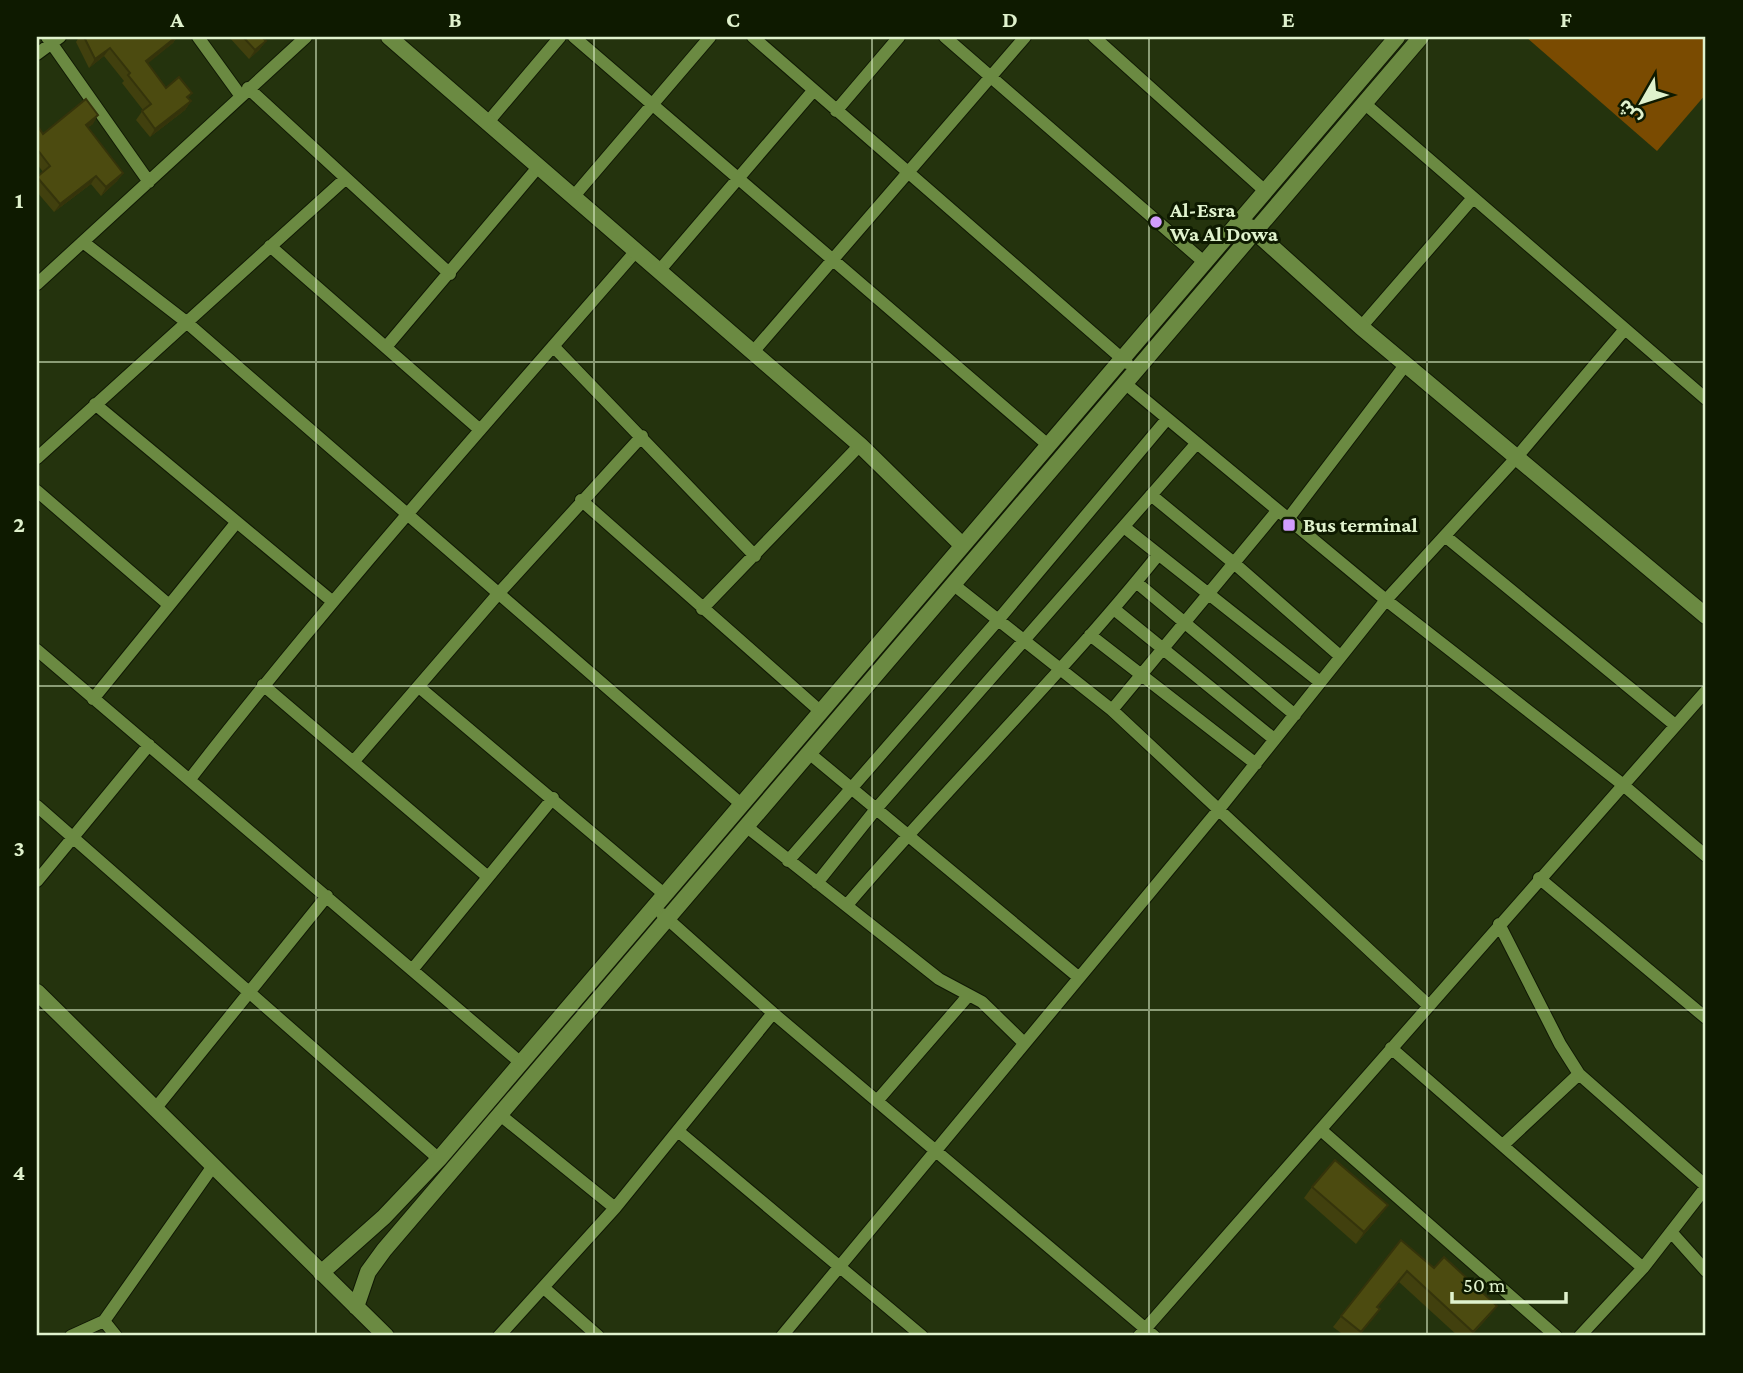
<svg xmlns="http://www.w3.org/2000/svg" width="1743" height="1373" viewBox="0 0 1743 1373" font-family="'Crimson Pro','Noto Sans Arabic',serif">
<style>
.garden{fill:#7a4b01}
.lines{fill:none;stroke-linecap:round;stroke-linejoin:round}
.minor-casing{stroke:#101904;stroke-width:14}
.tertiary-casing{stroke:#101904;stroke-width:18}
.minor{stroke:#6b8a42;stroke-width:12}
.tertiary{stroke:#6b8a42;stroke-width:16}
.wall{fill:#41400e}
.shaded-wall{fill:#35340b}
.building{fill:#4c4b10;stroke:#35340b;stroke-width:2}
.grid{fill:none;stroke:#e0f2cd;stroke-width:2;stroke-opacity:0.55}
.poi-dot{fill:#d29dfd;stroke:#0e1a00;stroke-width:2.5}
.labels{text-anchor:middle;stroke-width:6;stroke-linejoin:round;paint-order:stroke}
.poi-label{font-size:21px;font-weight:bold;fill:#e0f2cd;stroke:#0e1a00;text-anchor:start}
.neatline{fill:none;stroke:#e0f2cd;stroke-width:2.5}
.grid-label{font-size:23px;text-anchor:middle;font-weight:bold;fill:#e0f2cd}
</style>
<rect width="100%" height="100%" fill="#24330d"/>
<path class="garden" d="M1526 37H1706V94L1657 151Z"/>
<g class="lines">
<g class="minor-casing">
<path id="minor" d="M47 37 149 182
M198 37 240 95
M574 37 1048 445
M753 37 1127 363
M945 37 1205 263
M1094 37 1264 190
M37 54 60 37
M248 88 450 274
M1364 103 1706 399
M836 111 899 37
M488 122 560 37
M574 196 710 37
M83 242 185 321 741 804
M270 246 479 429
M659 271 813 91
M37 284 306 37
M1361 327 1472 199
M553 346 755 556
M386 347 539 166
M753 352 1025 37
M1127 385 1386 600 1622 784 1706 856
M95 404 333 602
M37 458 345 179
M37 491 169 605
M1151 495 1235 564 1340 656
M581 500 820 711
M1288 519 1406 364
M1124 527 1320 682
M1445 536 1675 725
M1136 582 1295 715
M954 585 1112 710 1428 1005
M702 609 860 445
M1114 609 1274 739
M1090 635 1256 764
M37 650 521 1063
M263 685 488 877
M419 687 664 894
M93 699 236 523
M1112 710 1277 511
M809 753 1077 976
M354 761 498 594 642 436
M190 779C331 597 485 425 636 251
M37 806 439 1159
M747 827 939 979 982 1002 1023 1042
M788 861 999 619 1167 419
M1539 878 1706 1018
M37 881 149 745
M817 883 876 809 1196 444
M847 905C948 786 1060 677 1158 555
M662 914 773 1013 1154 1336
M1499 924 1560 1044 1579 1074 1706 1186
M412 970 553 798
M1391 1048 1643 1268
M877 1101 968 996
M155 1109 327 896
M499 1114 615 1208
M1321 1130 1556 1336
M678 1131 922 1336
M1503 1145 1579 1074
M1672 1233 1706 1271
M544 1288 598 1336
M104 1321 116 1336
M71 1336 104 1321 213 1166
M499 1336 615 1208 773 1013
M782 1336 1220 808 1386 600 1516 458 1625 329
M1139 1336 1706 691
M1580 1336 1643 1268 1706 1187"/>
</g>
<g class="tertiary-casing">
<path id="tertiary" d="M389 37 860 445 961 544
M1250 227 1361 327 1706 616
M37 992 386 1336
M321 1273 384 1217 439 1159 1397 37
M356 1307 368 1272 384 1250 1421 37"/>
</g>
<use href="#minor" class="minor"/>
<use href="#tertiary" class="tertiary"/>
</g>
<path class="wall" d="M79 37H177L173 43 147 63 166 88 192 93 188 98 191 101 185 110 150 137 136 120 143 110 122 83 124 81 104 56 89 68 76 42Z
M229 37H266L264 39 266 41 259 50 249 59Z
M93 124 88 127 123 173 117 181 101 196 91 184 54 212 37 192V178L43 172 37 164V125L43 134Z
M1312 1187 1388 1205 1379 1217 1356 1244 1304 1198Z
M1401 1240 1434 1268 1497 1306 1489 1316 1471 1336H1458L1399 1282 1378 1307 1380 1309 1359 1336H1345L1333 1327Z"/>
<path class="shaded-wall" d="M176 37H177L173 43 140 70 146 61Z
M266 41 259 50 249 59 255 50Z
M110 48 104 56 89 68 95 59Z
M191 101 185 110 150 137 155 129Z
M98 115 93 124 80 133 86 125Z
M123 173 117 181 101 196 106 187Z
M96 176 91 184 54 212 60 204Z
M1388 1205 1379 1217 1356 1244 1364 1232Z
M1407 1271 1399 1282 1369 1317 1377 1307Z"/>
<path class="building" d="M84 37H176L146 61 166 88 179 77 192 93 187 97 191 101 155 129 142 111 151 104 128 75 130 73 110 48 95 59Z
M243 37H263H262L266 41 255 50Z
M86 99 98 115 86 125 123 173 106 187 96 176 60 204 37 177 50 166 37 149V125L43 134Z
M1335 1160 1388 1205 1364 1232 1312 1187Z
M1401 1240 1434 1268 1444 1257 1497 1306 1473 1332 1407 1271 1377 1307 1380 1309 1361 1332 1341 1316Z"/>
<path class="grid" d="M316 37V1336M594 37V1336M872 37V1336M1149 37V1336M1427 37V1336M37 362H1706M37 686H1706M37 1010H1706"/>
<g class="poi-dot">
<circle cx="1156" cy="222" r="7"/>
<rect x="1282" y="518" width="14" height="14" rx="3.5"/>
</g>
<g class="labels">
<g class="poi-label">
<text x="1170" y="217">Al-Esra<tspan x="1170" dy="24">Wa Al Dowa</tspan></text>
<text x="1303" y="532">Bus terminal</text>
</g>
</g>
<rect width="1743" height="1373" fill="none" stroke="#0e1a00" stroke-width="77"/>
<g transform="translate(1642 102) rotate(231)" stroke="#0e1a00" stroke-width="5" paint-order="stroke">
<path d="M0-5L12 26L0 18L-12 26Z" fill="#e0f2cd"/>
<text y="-10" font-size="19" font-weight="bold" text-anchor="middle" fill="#e0f2cd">ش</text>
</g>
<path d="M1452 1292v10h114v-10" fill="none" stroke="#e0f2cd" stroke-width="3.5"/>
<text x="1463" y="1292" font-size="21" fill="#e0f2cd" stroke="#0e1a00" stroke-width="5" paint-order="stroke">50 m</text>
<rect x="38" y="38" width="1666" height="1296" class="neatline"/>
<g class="grid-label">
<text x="177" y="27">A</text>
<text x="455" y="27">B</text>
<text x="733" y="27">C</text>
<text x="1010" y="27">D</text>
<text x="1288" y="27">E</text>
<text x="1566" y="27">F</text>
<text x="19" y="208">1</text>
<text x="19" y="532">2</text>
<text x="19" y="856">3</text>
<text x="19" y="1180">4</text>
</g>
</svg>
